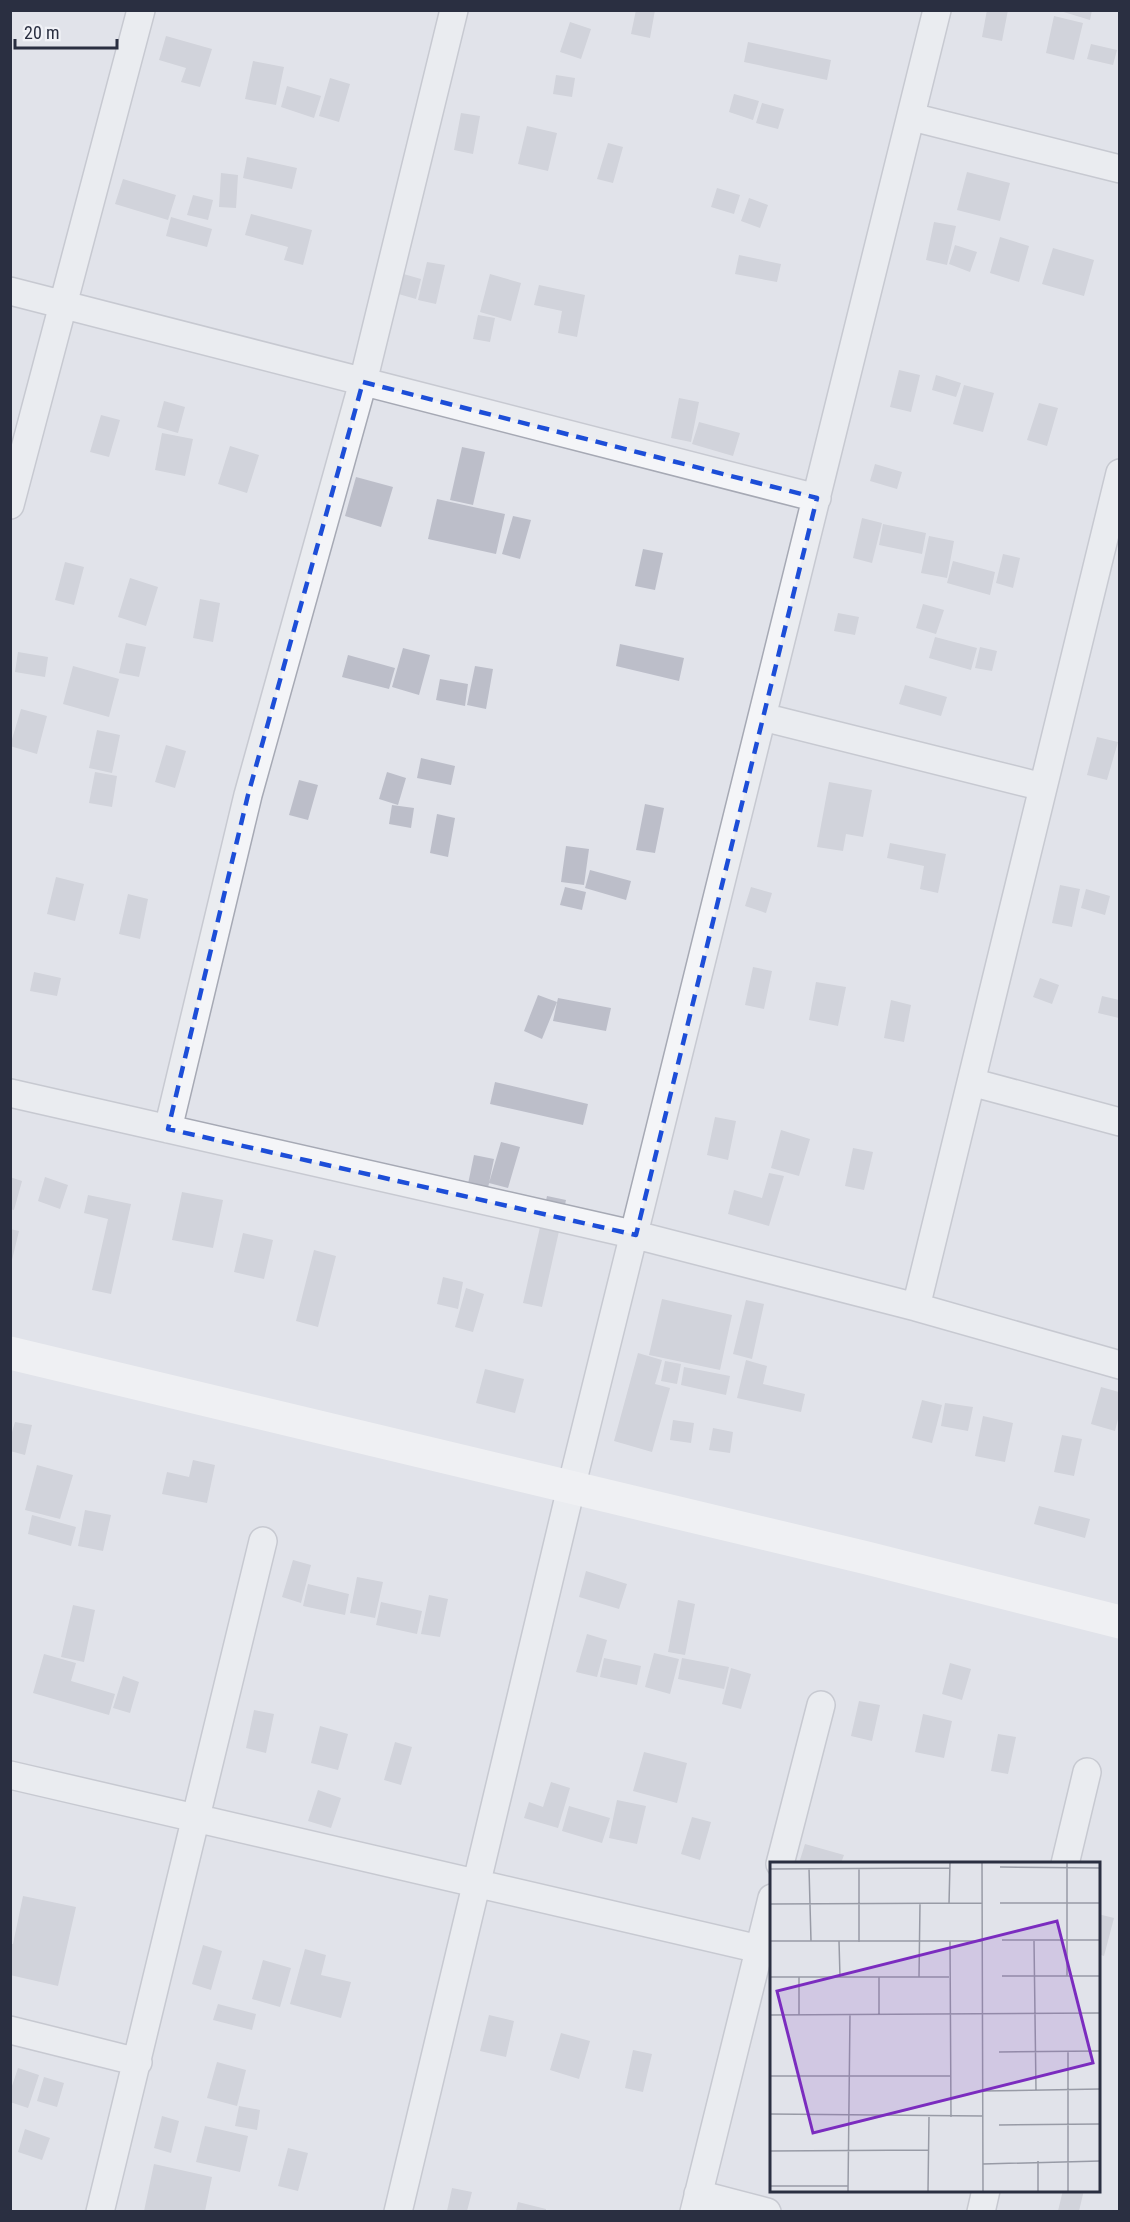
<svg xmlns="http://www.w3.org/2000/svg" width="1130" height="2222" viewBox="0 0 1130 2222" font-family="'Roboto Condensed',sans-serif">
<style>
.building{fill:#bcbec9}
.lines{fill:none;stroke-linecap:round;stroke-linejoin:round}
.street-casing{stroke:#a6a9b4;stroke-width:30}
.street{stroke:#f4f5f8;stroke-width:27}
.secondary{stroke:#fff;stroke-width:33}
.marked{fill:none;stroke:#1d4ed8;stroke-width:4.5;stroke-dasharray:12 8;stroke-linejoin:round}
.inset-road{fill:none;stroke:#989ba6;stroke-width:1.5}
.view{fill:#7b2cbf;fill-opacity:0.15;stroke:#7b2cbf;stroke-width:3}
.inset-edge{fill:none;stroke:#2a2f41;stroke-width:3}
</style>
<rect width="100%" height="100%" fill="#e1e3ea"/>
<path class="building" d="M636 10H655L650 38 631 34Z
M987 10H1008L1002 41 982 37Z
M1057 10H1092L1090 20Z
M1054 16 1083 23 1074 60 1046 53Z
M570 22 591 29 581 59 560 52Z
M166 36 212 49 200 87 181 82 186 68 159 60Z
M748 42 831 60 827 80 744 62Z
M1091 44 1117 50 1113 65 1087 59Z
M253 61 284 67 276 105 245 99Z
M556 75 575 78 572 97 553 94Z
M330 78 350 84 339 122 319 116Z
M287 86 321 96 314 118 281 107Z
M734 94 759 101 753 120 729 112Z
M762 103 784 109 778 129 756 123Z
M461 113 480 116 473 154 454 150Z
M527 126 557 133 548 171 518 164Z
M608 143 623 147 613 183 597 179Z
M247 157 297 168 292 189 243 178Z
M967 172 1010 183 1000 221 957 210Z
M221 173 238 175 236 208 219 207Z
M123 179 176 195 168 220 115 204Z
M717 188 740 195 734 214 711 207Z
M193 195 213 200 208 220 187 215Z
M749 198 768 205 760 228 741 221Z
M251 214 312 230 303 265 284 260 288 247 245 235Z
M171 217 212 229 207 247 166 236Z
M934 222 956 226 947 265 926 260Z
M1000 237 1029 246 1019 282 990 273Z
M955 245 977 252 970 272 949 264Z
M1053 248 1094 260 1084 296 1042 284Z
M739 255 781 264 777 282 735 274Z
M427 262 445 265 436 304 418 300Z
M400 273 421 279 416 299 395 293Z
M490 274 521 283 511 321 480 312Z
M539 285 585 295 577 337 558 333 562 311 534 305Z
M478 315 495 318 490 342 473 339Z
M899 370 920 375 911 412 890 407Z
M936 375 961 383 956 397 932 390Z
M964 385 994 393 983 432 953 424Z
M679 398 699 402 691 442 671 438Z
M164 401 185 407 178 433 157 427Z
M1039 403 1058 408 1047 446 1027 440Z
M101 415 120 420 109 457 90 452Z
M699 422 740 433 733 456 692 444Z
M162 433 193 439 185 476 155 470Z
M230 446 259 455 247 493 218 484Z
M462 447 485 452 473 505 450 500Z
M875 464 902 472 897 489 870 481Z
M356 477 393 487 381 527 345 516Z
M437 499 505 514 496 554 428 539Z
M513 516 531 520 520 559 502 554Z
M862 518 882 523 872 563 853 558Z
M883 524 926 533 922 554 879 545Z
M929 536 954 541 947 578 921 573Z
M643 549 663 553 655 590 635 586Z
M1003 554 1020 558 1013 588 996 583Z
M953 561 995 572 990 595 947 583Z
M65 562 84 567 74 605 55 600Z
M130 578 158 587 146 626 118 617Z
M200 599 220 603 213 642 193 638Z
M923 604 944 610 936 634 916 628Z
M838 613 859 617 855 635 834 631Z
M935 637 977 648 971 670 929 658Z
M126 643 146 647 139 677 119 673Z
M620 644 684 658 679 681 616 666Z
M980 647 997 651 992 671 975 668Z
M403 648 430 655 419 695 392 687Z
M18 652 48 657 45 677 15 672Z
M348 655 395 668 389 689 342 677Z
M73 666 119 679 109 717 63 704Z
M475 666 493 669 486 709 467 705Z
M440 679 468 684 465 706 436 700Z
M905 685 947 697 941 716 899 704Z
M21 709 47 716 37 754 10 746Z
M97 730 120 735 112 773 89 768Z
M1097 737 1118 742 1107 780 1087 775Z
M166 745 186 751 175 788 155 782Z
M421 758 455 766 451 785 417 778Z
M95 772 117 776 112 807 89 803Z
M387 772 406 778 398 805 379 799Z
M299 780 318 785 308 820 289 815Z
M829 782 872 790 863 837 846 834 843 851 817 847Z
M645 804 664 808 655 853 636 850Z
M392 805 414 808 411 828 389 824Z
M437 814 455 818 448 857 430 853Z
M890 843 946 854 938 893 920 889 924 866 887 858Z
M566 846 589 849 584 885 561 882Z
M590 870 631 881 626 900 585 888Z
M56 877 84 884 75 921 47 914Z
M1060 885 1080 889 1072 927 1052 923Z
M565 887 586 892 582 910 560 905Z
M751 887 772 893 766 913 745 906Z
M1086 889 1110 896 1105 915 1081 908Z
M128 894 148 899 140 939 119 934Z
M753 967 772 971 764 1009 745 1005Z
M34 972 61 978 57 996 30 991Z
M1040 978 1059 985 1052 1004 1033 997Z
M816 982 846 987 838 1026 809 1020Z
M538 995 557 1002 542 1039 524 1031Z
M1102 996 1119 1000V1018L1098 1013Z
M558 998 611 1008 606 1031 553 1021Z
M891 1000 911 1005 904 1042 884 1038Z
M495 1082 588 1104 583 1125 490 1104Z
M715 1117 736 1121 728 1160 707 1155Z
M781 1130 810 1139 799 1176 771 1168Z
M501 1142 520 1147 508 1188 489 1183Z
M853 1148 873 1152 864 1190 845 1186Z
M474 1155 494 1159 488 1188 468 1184Z
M769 1173 784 1176 769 1226 728 1214 734 1190 762 1198Z
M10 1177 22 1181 14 1210 10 1209Z
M45 1177 68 1185 60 1209 38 1201Z
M182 1192 223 1200 213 1248 172 1240Z
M88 1195 131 1204 111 1294 92 1290 108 1219 84 1213Z
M547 1196 566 1200 542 1307 523 1303Z
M10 1229 19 1231 11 1264H10Z
M243 1233 273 1240 264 1279 234 1272Z
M314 1250 336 1256 318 1327 296 1321Z
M443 1277 463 1282 458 1309 437 1304Z
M466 1288 484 1294 473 1332 455 1327Z
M662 1299 732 1315 720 1370 649 1355Z
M746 1300 764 1304 752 1359 733 1354Z
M638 1353 662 1360 655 1384 670 1388 652 1452 614 1441Z
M746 1360 767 1366 763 1384 805 1394 801 1412 737 1398Z
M665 1361 681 1364 677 1384 661 1381Z
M684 1367 730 1376 726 1395 681 1385Z
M485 1369 524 1379 515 1413 476 1403Z
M1101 1387 1119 1392V1415L1115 1431 1091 1424Z
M922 1400 942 1405 932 1443 912 1438Z
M945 1403 973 1407 968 1431 941 1426Z
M983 1416 1013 1423 1005 1462 975 1456Z
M673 1420 694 1423 691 1443 670 1440Z
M15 1422 32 1425 25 1455 10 1451V1439Z
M713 1428 733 1432 730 1453 709 1450Z
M1062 1435 1082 1439 1074 1476 1054 1472Z
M193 1460 215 1465 207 1503 162 1494 167 1472 189 1477Z
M37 1465 73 1475 60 1519 25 1510Z
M1039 1506 1090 1519 1085 1538 1034 1524Z
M85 1510 111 1515 103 1551 78 1546Z
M32 1515 76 1527 71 1546 28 1534Z
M293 1560 311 1565 301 1603 282 1597Z
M586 1571 627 1584 619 1609 579 1597Z
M357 1577 383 1582 375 1618 350 1613Z
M308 1584 349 1594 345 1615 303 1606Z
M429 1595 448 1599 440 1637 421 1634Z
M678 1600 695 1604 685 1655 668 1652Z
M381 1602 422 1611 417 1634 376 1625Z
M73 1605 95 1610 84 1662 61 1657Z
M587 1634 607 1640 597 1677 576 1672Z
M654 1653 679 1659 670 1694 645 1687Z
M44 1654 76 1663 71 1681 115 1694 109 1715 33 1693Z
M604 1658 641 1666 637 1685 600 1677Z
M682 1658 729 1667 724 1689 678 1679Z
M950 1663 971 1669 962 1700 942 1694Z
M731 1668 751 1674 741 1709 722 1704Z
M123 1676 139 1682 130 1713 113 1708Z
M859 1701 880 1705 872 1741 851 1736Z
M254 1710 274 1714 266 1753 246 1748Z
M923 1714 952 1721 944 1758 915 1752Z
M320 1726 348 1734 338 1770 311 1763Z
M998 1734 1016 1737 1008 1774 991 1771Z
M395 1742 412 1747 401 1785 384 1780Z
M644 1752 687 1763 677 1803 633 1791Z
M551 1782 570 1788 558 1828 524 1818 529 1802 543 1807Z
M318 1790 341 1798 331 1828 308 1821Z
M617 1800 646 1806 637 1844 609 1838Z
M569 1806 610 1818 602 1843 562 1831Z
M692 1817 711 1822 700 1860 681 1854Z
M805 1844 844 1855 841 1863H799Z
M23 1896 76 1907 58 1986 10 1975V1944H13Z
M1098 1914 1114 1918 1104 1956 1098 1954Z
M203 1945 222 1951 211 1990 192 1984Z
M305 1949 326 1955 321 1975 351 1982 341 2018 290 2004Z
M263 1960 291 1968 280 2007 252 1999Z
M218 2004 256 2014 252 2030 213 2020Z
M489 2015 514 2021 506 2057 480 2051Z
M561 2033 590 2041 579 2079 550 2070Z
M633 2050 652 2054 643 2092 625 2088Z
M217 2062 246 2070 237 2106 207 2098Z
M18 2068 39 2075 28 2108 10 2102V2092Z
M44 2077 64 2083 57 2107 37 2101Z
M239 2106 260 2110 257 2130 235 2126Z
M162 2116 179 2121 171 2153 154 2148Z
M205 2126 248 2136 240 2172 196 2162Z
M25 2129 50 2138 42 2160 18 2152Z
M288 2148 308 2153 298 2191 278 2186Z
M154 2164 212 2177 205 2211H144Z
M452 2188 472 2192 467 2211H447Z
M1063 2190H1084L1079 2211H1058Z
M518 2202 546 2209V2211H516Z"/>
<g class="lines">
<g class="street-casing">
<path id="street" d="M912 117 1120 169
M10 291 817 498
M10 505 141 10
M763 717 1043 787
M971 1082 1120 1122
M10 1093 636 1235 916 1307 1120 1365
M168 1129 248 795 363 382 454 10
M916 1307 1120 473
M10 1775 772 1952
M780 1864 821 1705
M1065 1864 1087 1772
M10 2030 138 2062
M698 2194 767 2212
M100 2212 263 1541
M398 2212 571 1488 937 10
M694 2212 772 1898
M981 2212 986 2190"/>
</g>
<use href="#street" class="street"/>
<path class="secondary" d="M10 1353 867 1558 1120 1622"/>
</g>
<path d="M0 0H1130V2222H0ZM363 382 817 498 636 1235 168 1129 248 795Z" fill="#e1e3ea" fill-opacity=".55" fill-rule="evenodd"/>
<path class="marked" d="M363 382 817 498 636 1235 168 1129 248 795Z"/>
<g transform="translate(770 1862)">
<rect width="330" height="330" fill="#e1e3ea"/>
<path class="inset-road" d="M212 1 213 329M297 1V114M230 5 330 6M39 6 41 79M0 7 180 6M230 41H330M0 42 212 41M179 42 180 1M232 78H330M0 79H212M69 79 70 115M180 79 181 255M264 79 266 228M89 80V6M232 114H330M0 115H179M29 115V153M109 115V152M149 115 150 42M0 153 330 151M229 190 330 189M0 214H180M213 229 330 227M0 252 213 254M229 263 330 262M0 289 159 288M268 299V329M213 302 330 299M0 324H78M78 329 80 152M158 329 159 255M298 329V189"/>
<path class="view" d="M287 59 323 201 43 271 7 129Z"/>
<rect width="330" height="330" class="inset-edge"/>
</g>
<rect width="1130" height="2222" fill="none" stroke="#2a2f41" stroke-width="24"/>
<path d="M15 39v9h102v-9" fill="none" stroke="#2a2f41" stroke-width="3"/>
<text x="24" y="39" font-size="18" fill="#2a2f41" stroke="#f1f2f7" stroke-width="4.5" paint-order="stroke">20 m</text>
</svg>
